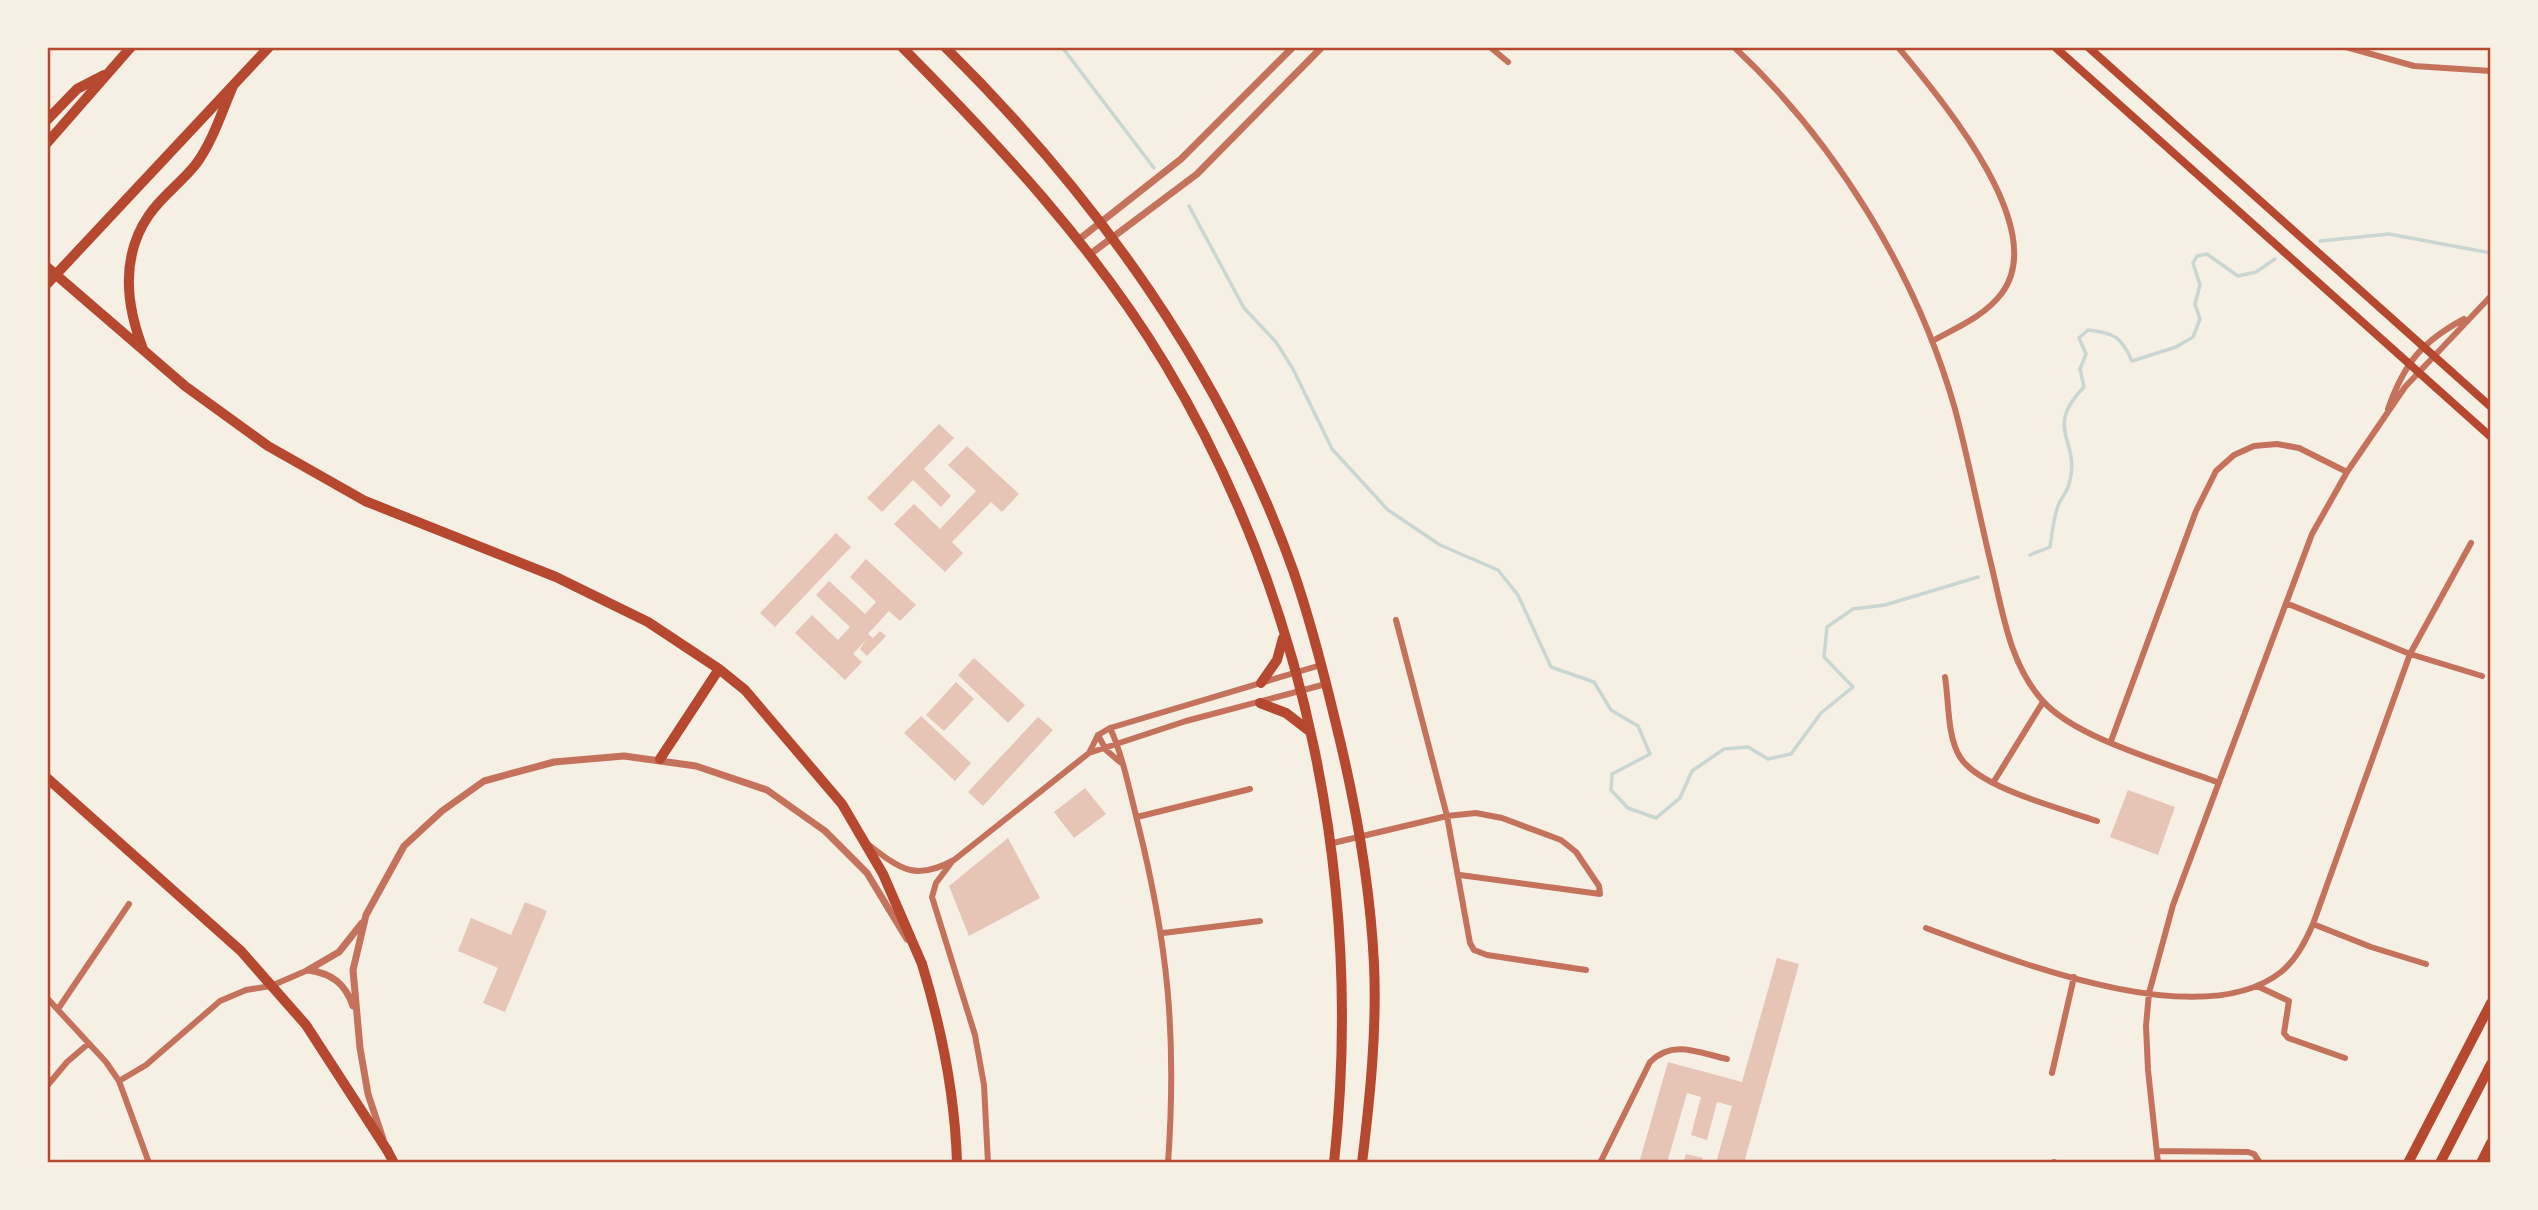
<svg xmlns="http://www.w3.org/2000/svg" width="2538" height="1210" viewBox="0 0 2538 1210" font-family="'Sofia Sans Condensed',sans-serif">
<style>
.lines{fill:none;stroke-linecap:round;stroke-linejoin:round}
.stream{stroke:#c9d6d2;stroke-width:3.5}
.building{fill:#e6c5b7}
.minor{stroke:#c5725c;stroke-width:6}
.tertiary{stroke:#c5725c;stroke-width:7}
.secondary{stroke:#b5482f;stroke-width:8}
.primary{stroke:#b5482f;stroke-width:10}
.trunk{stroke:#b5482f;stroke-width:10}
.motorway{stroke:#b5482f;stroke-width:10}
.neatline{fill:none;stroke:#b5482f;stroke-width:2.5}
</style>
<rect width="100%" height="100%" fill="#f6efe4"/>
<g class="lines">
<path class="stream" d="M1062 47 1154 168
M1189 206 1244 308 1276 342 1293 369 1332 449 1388 510 1440 545 1498 570 1518 595 1551 667 1594 682 1611 710 1638 726 1650 754 1612 774 1611 790 1628 808 1656 818 1680 798 1692 771 1724 749 1748 747 1768 759 1791 754 1821 713 1853 687 1824 657 1827 627 1853 609 1885 605 1978 577
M2320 241 2389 234 2491 253
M2030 555 2050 547C2052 535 2053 521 2057 509 2059 500 2067 493 2069 484 2082 440 2042 430 2084 387L2080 369 2086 354 2079 338 2088 330C2114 333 2121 336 2132 361L2176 347 2193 337 2200 319 2195 304 2200 285 2193 263 2197 256 2207 254 2238 276 2256 272 2275 259"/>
</g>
<path class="building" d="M939 424 954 438 924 469 951 496 941 507 913 480 882 512 867 498Z
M967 446 1019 494 1002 512 991 502 952 542 963 553 945 572 894 524 914 504 940 529 976 491 948 465Z
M836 533 851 547 775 627 760 613Z
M866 559 916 605 900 621 889 611 868 634 873 638 880 631 886 636 867 656 860 649 866 640 853 654 862 662 845 680 795 633 812 615 838 640 850 627 816 595 829 581 865 614 876 602 850 577Z
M974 658 1025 705 1008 723 958 675Z
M956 682 974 699 944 731 926 715Z
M921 716 971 763 955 781 904 733Z
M1038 717 1053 730 983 806 968 792Z
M1085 788 1106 814 1074 838 1054 812Z
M2128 790 2175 807 2158 855 2110 837Z
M1008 838 1040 898 969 936 949 886Z
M525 902 547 911 505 1012 483 1003 498 968 458 951 471 918 511 935Z
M1777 958 1799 964 1744 1163H1716L1732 1106 1717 1102 1707 1140 1691 1135 1701 1097 1687 1093 1667 1163H1639L1668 1062 1742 1082Z
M1686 1154 1703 1158 1701 1163H1683Z"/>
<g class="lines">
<path class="minor" d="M1490 47 1508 62
M1734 47C1836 142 1917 275 1955 409 1969 461 1979 515 1992 568 2003 614 2010 664 2042 700 2074 738 2169 764 2217 782
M1898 47C1939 97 2051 227 2002 293 1985 316 1956 328 1932 341
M2346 47 2414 66 2491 71
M2388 409C2404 364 2421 342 2464 319
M2286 603 2410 654 2482 676
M1396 620 1447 816 1470 943 1474 950 1487 955 1586 970
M1945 677C1949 701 1947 737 1960 757 1979 788 2063 809 2097 821
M1110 728C1122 753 1130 792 1137 820 1168 943 1177 1035 1168 1163
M1098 735 1106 750 1120 762
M2111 741 2196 511 2216 471 2234 455 2254 446 2277 444 2299 448 2347 472
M1089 753 1098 735 1110 728 1321 665
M1993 783 2043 702
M1137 817 1250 789
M1333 843 1447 816 1476 813 1502 818 1561 840 1576 852 1599 886 1600 894 1460 875
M869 845C901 870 916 881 954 860L1089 753 1186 721 1326 684
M951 863 936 883 932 897 975 1035 984 1085 988 1163
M2313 924 2371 947 2426 964
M1926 928C2012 960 2200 1036 2281 972 2296 960 2305 942 2313 924L2410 654 2471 543
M1163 933 1260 921
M2257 986 2289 1001 2284 1033 2288 1038 2345 1058
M47 998 106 1062 119 1081 149 1163
M58 1009 129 904
M2052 1073 2074 977
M119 1081 146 1065 220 1001 246 990 271 986 308 970
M47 1086 67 1062 88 1044
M2157 1151 2248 1152 2254 1154 2260 1163
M1600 1163 1650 1062C1673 1039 1699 1053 1727 1059
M2054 1163V1162
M2158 1163 2148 1070 2146 1026 2149 993 2173 905 2312 534 2347 472 2405 387 2491 296"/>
<path class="tertiary" d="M1077 241 1181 159 1293 47
M1089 255 1197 174 1322 47
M308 970 339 952 362 923
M309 970C332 974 345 983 353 1006
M383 1139 368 1094 360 1048 353 970 366 915 404 846 442 811 484 781 554 762 624 756 696 766 767 790 825 831 867 873 907 939"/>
<path class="secondary" d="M2055 47 2491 437
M2088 47 2491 407"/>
<path class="primary" d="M902 47C998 144 1094 246 1165 364 1308 602 1364 888 1334 1163
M945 47C1095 195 1222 371 1293 570 1310 619 1323 670 1335 720 1355 800 1370 881 1374 964 1377 1030 1370 1098 1362 1163
M47 143 131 47
M47 284 269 47
M1261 683 1277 660 1283 638
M1260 703 1286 713 1308 730"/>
<path class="trunk" d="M47 120 77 89 104 75
M47 267 185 386 268 446 365 501 556 577 648 622 719 669 745 690 842 804 883 874 922 964
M143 349C126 305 120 257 149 215 162 196 182 182 196 164 213 141 222 111 233 86
M660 759 719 669
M47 778 241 951 306 1025 387 1150
M2408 1163 2491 1003"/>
<path class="motorway" d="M922 964C942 1030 955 1094 957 1163
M387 1150 394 1163
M2440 1163 2491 1064
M2481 1163 2491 1143"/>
</g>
<rect width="2538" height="1210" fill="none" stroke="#f6efe4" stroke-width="98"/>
<rect x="49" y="49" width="2440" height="1112" class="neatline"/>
</svg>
